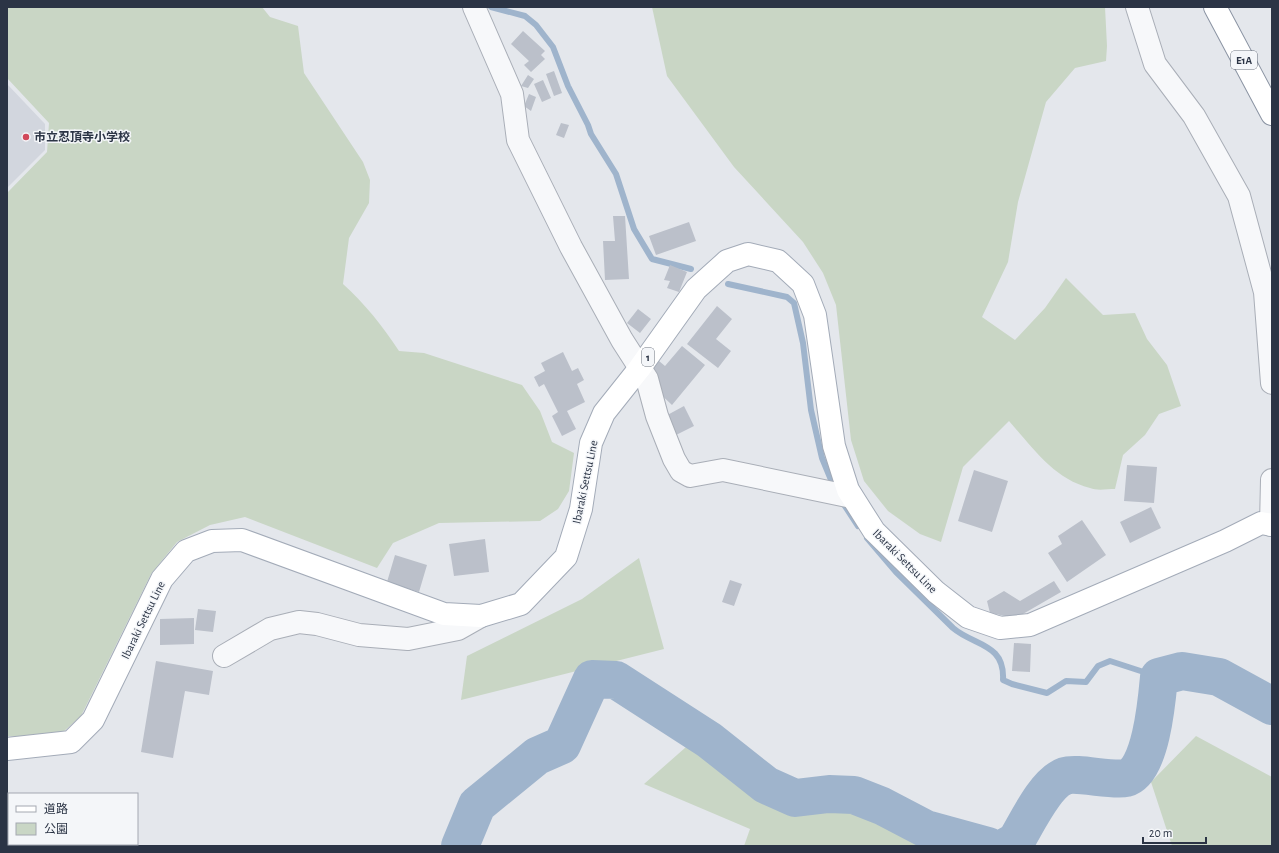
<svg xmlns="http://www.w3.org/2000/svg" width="1279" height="853" viewBox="0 0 1279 853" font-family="'Alegreya Sans','Noto Sans JP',sans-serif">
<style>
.built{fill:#d2d6de}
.green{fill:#c9d6c5}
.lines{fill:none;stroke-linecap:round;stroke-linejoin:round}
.stream{stroke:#9fb4cc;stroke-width:6}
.river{stroke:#9fb4cc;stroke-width:38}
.building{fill:#bbc0ca}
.minor-casing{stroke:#a9aeb7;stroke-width:24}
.primary-casing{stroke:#a3abb8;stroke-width:24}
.motorway-casing{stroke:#8b94a3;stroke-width:24}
.minor{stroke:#f7f8fa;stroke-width:22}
.primary{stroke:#fff;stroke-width:22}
.motorway{stroke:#fff;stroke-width:22}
.poi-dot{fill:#d1495b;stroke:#f4f6f9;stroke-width:1.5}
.labels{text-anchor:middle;stroke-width:3;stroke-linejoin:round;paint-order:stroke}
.shield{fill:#f4f6f9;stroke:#676e7b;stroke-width:1}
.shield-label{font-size:11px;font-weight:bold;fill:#2b3445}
.poi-label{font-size:12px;font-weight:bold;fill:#2b3445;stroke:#f4f6f9;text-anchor:start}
.street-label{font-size:12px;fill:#2b3445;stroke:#f4f6f9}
</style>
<rect width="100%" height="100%" fill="#e4e7ec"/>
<path class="built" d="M7 84 45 124V150L7 188Z"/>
<path class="green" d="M7 7H262L270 17 298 26 304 73 363 162 370 180 369 203 349 238 343 284C365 304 382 325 399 351L424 353 522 385 540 411 552 442 574 453 569 491 558 509 540 521 439 523 393 543 377 568 245 517 210 525 177 542 151 574 81 716 63 732 20 737 7 736V193L47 152 49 123 7 78Z
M652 7H1105L1107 46 1106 61 1075 68 1046 102 1018 202 1008 262 982 317 1015 340 1045 308 1066 278 1103 315 1135 313 1147 339 1167 365 1181 406 1159 414 1145 435 1123 455 1115 489C1107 489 1097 491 1090 488 1054 479 1033 448 1009 421L963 467 941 542 920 534 888 511 864 481 851 440 836 305 823 273 803 242 734 167 667 76Z
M639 558 664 649 461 700 467 656 582 599Z
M1196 736 1272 777V846H1172L1151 782Z
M694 740 778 808 850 796 957 846H744L750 829 644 784Z"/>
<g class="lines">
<path class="stream" d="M491 7 525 16 536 25 553 47 568 86 588 125 591 134 616 174 634 229 652 259 691 269
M728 284 787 297 794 303 803 343 811 410 822 458 834 487
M841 500 858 526
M867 538 896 572 953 628C974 646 1005 643 1003 680L1012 684 1047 693 1066 681 1086 682 1098 666 1110 661 1159 677"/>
<path class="river" d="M460 846 477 805 537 756 562 745 592 679 616 680 709 740 766 785 795 798 829 794 854 795 882 806 926 829 988 846
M1007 846 1016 841C1027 823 1045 783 1065 776 1077 772 1112 781 1126 778 1151 772 1157 699 1159 677L1182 671 1219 677 1272 706"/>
</g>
<path class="building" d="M523 31 545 51 541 55 545 59 531 72 524 65 529 61 511 44Z
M554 71 562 93 554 96 546 74Z
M528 75 534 79 528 88 521 86Z
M543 80 551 98 542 102 534 84Z
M529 94 536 97 531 111 524 106Z
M561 123 569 125 564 138 556 135Z
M613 216H625L629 279 605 280 603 241H615Z
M689 222 696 241 656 255 649 236Z
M670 265 687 272 679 292 667 288 670 281 664 280Z
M717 306 732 319 716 339 731 351 718 368 687 344Z
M638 309 651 319 640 333 627 323Z
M682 346 705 365 672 405 653 387 650 373 659 361 665 366Z
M563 352 572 371 578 368 584 380 577 384 585 402 567 411 576 429 562 436 552 416 558 412 544 384 539 387 534 377 545 371 541 363Z
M684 406 694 426 670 438 660 419Z
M1127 465 1157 467 1154 503 1124 501Z
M974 470 1008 481 992 532 958 521Z
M1151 507 1161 528 1130 543 1120 522Z
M1082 520 1106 555 1067 582 1048 553 1062 544 1058 536Z
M485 539 489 572 454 576 449 544Z
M395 555 427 565 419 592 387 582Z
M730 580 742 584 734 606 722 602Z
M1054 581 1061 592 1016 618 990 613 987 601 1004 591 1020 601Z
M198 609 216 611 213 632 195 630Z
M194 618V644L160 645V619Z
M1014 643 1031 644 1030 672 1012 671Z
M156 661 213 671 209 695 185 691 173 758 141 752Z"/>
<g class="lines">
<g class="minor-casing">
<path id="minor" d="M474 7 512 94 518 140 571 247 622 340 647 379 657 416 674 459 681 471 690 476 723 470 852 497
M1137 7 1155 64 1194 116 1239 196 1265 292 1272 383
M1271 525 1272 480
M224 656 270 629 299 622 317 624 359 635 408 639 458 629 481 616"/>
</g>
<g class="primary-casing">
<path id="primary" d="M7 749 71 742 93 720 162 579 186 551 212 541 242 540 444 614 481 616 521 604 566 557 581 509 591 443 604 413 639 369 696 289 727 261 748 254 778 261 803 284 815 315 834 446 848 490 874 531 936 592 968 617 1000 628 1030 625 1225 541 1261 523 1272 525"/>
</g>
<g class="motorway-casing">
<path id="motorway" d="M1215 7 1272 114"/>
</g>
<use href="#minor" class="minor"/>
<use href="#primary" class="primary"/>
<use href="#motorway" class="motorway"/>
</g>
<circle class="poi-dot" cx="26" cy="137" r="4"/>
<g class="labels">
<g class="shield">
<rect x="1231" y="51" width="26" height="18" rx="3"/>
<rect x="642" y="348" width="12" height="18" rx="3"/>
</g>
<g class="shield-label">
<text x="1244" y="64">E1A</text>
<text x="648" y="361">1</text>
</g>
<g class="poi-label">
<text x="34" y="141">市立忍頂寺小学校</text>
</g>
<g class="street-label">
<text transform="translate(585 482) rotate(-78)" y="4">Ibaraki Settsu Line</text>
<text transform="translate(905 561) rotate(45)" y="4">Ibaraki Settsu Line</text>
<text transform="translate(143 620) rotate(-64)" y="4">Ibaraki Settsu Line</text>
</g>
</g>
<rect width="1279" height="853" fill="none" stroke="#2b3445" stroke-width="16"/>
<rect x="8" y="793" width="130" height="52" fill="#f4f6f9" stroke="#a4a8b1"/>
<rect x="16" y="806" width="20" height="6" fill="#ffffff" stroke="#a4a8b1"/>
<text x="44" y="813" font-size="12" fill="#2b3445">道路</text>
<rect x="16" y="823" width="20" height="12" fill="#c9d6c5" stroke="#a4a8b1"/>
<text x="44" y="833" font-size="12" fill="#2b3445">公園</text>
<path d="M1143 837v6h63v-6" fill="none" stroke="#2b3445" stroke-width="2"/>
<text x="1149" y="837" font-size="12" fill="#2b3445" stroke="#f4f6f9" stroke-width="3" paint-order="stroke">20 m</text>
</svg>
